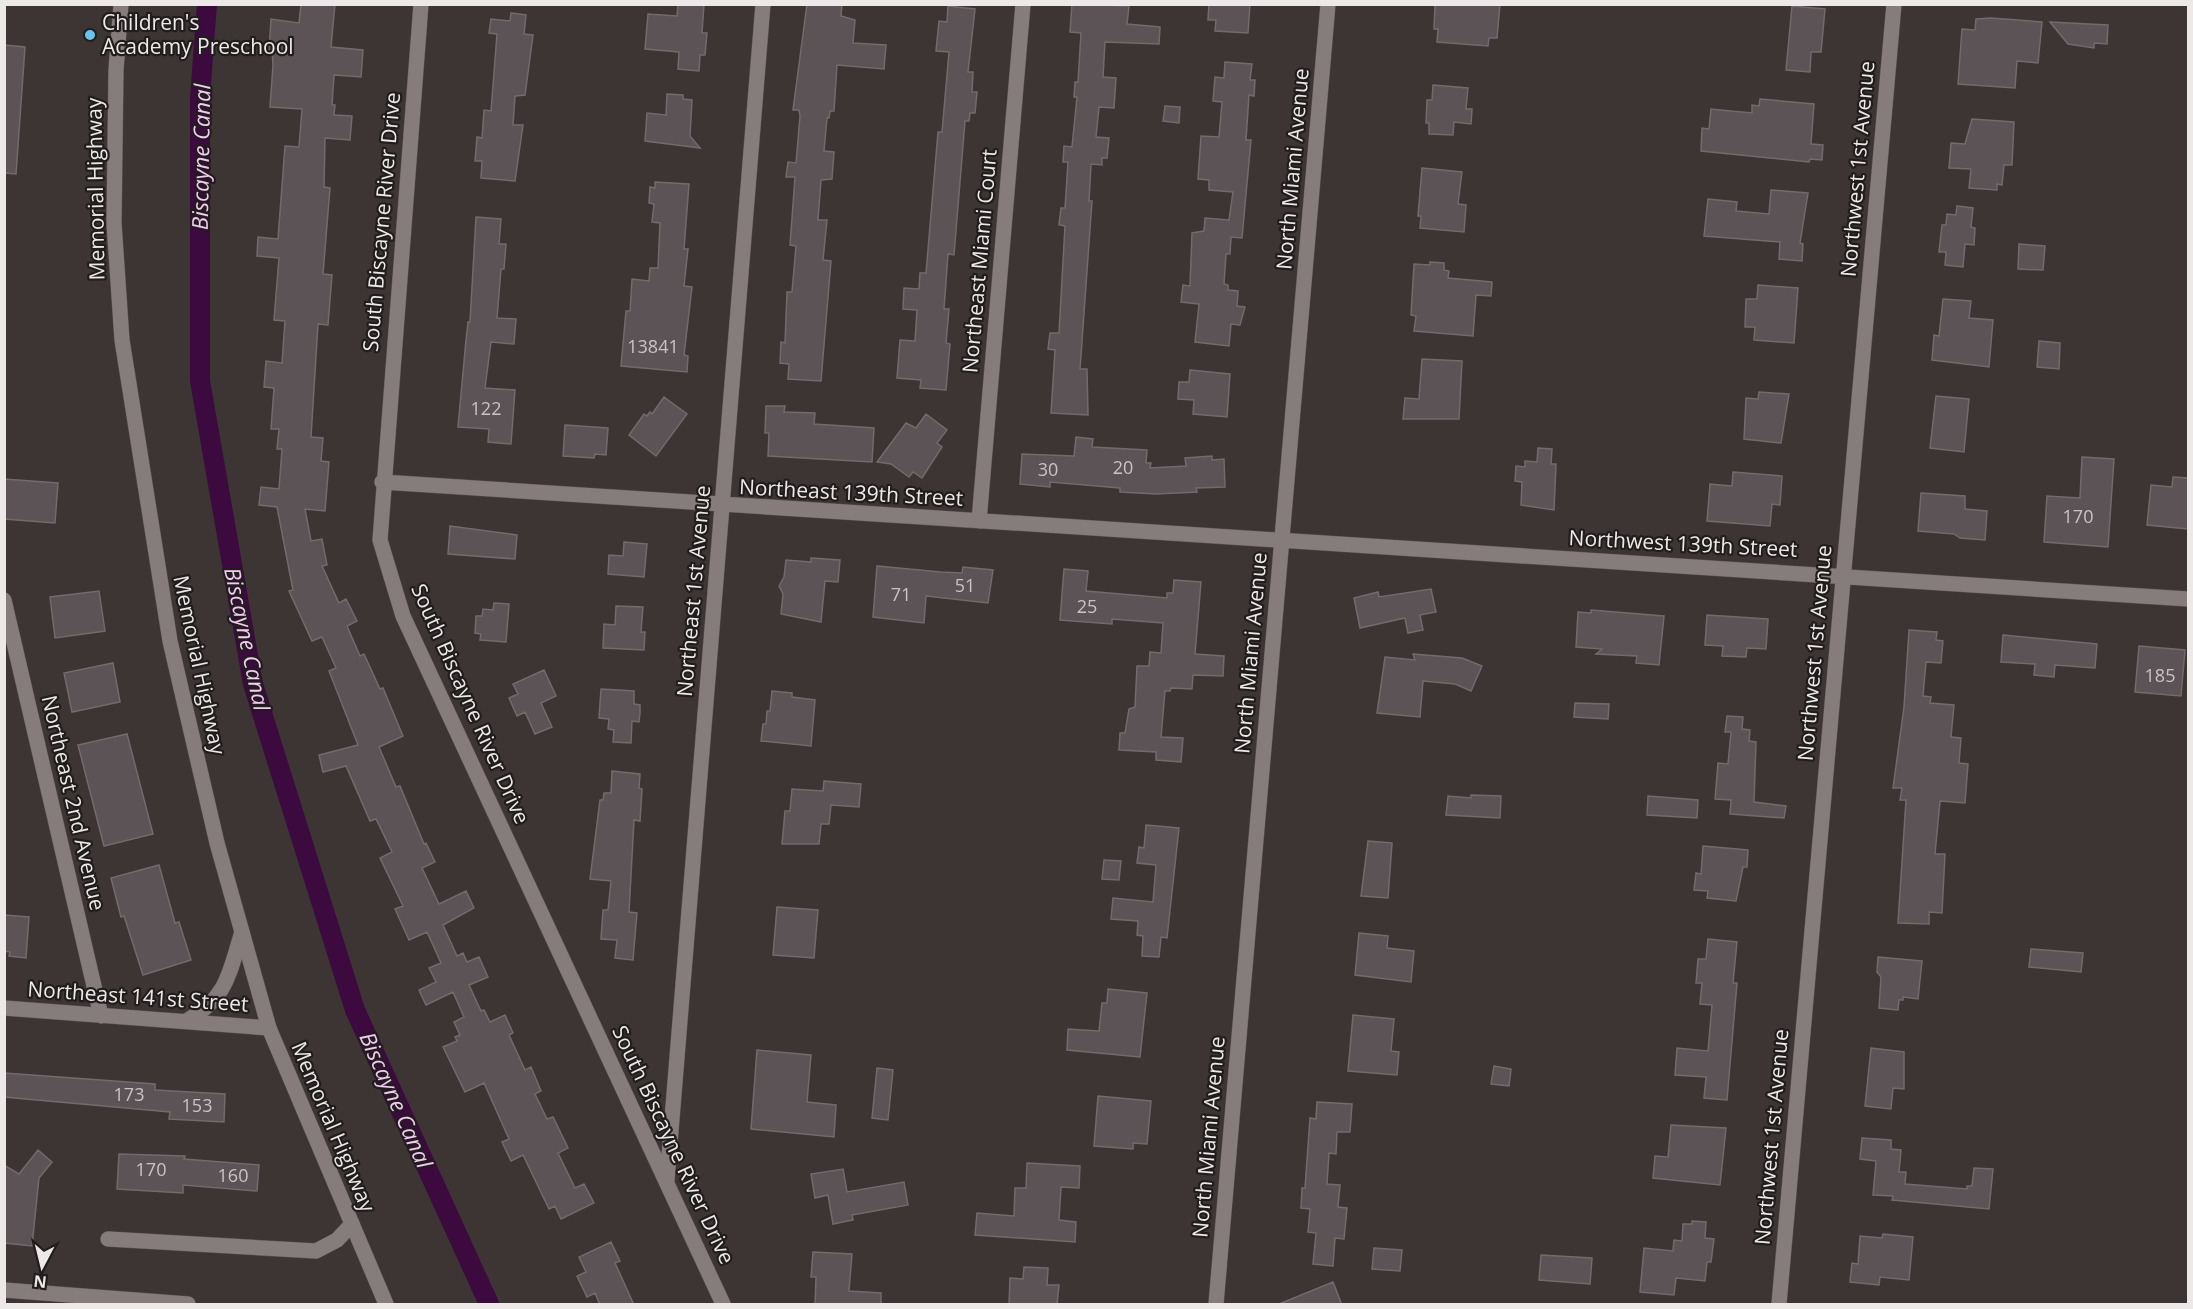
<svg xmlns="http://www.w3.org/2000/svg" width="2193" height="1309" viewBox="0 0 2193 1309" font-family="'Open Sans',sans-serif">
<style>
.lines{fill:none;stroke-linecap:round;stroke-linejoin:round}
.canal{stroke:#3d0a40;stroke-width:20}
.building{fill:#5b5356;stroke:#726a6c;stroke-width:1.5}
.minor-casing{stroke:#585250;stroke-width:16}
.tertiary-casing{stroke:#585250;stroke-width:16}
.minor{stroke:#857c7b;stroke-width:15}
.tertiary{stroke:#857c7b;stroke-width:15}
.poi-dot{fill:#66c4ef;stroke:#211d1d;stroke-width:2}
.labels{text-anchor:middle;stroke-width:4.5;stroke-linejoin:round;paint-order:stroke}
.number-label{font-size:18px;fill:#c8c4c4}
.poi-label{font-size:21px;fill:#ede9e8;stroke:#211d1d;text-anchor:start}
.street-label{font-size:21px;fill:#ede9e8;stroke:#211d1d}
.water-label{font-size:22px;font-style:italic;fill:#f6c7f7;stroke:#211d1d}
</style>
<rect width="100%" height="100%" fill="#3c3534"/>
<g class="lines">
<path class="canal" d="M207 4 200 97V381L253 684 355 1010 489 1304"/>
</g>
<path class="building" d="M301 4H335L331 47 363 50 361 77 334 75 332 105H335L334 115 352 116 350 140 325 138 324 187 330 188 323 274 332 275 328 325 318 324 311 437 323 438 321 461 329 462 325 511 305 509 311 541 322 539 327 565 322 566 339 603 346 599 357 621 347 626 360 656 364 654 380 689 383 688 403 736 379 747 396 787 400 786 424 844 426 843 435 862 422 868 439 904 466 891 474 908 443 925 457 956 463 953 467 962 479 957 488 977 469 985 481 1011 484 1010 490 1022 505 1015 513 1033 509 1035 525 1070 531 1067 541 1091 535 1094 547 1119 553 1117 568 1148 558 1153 575 1188 584 1184 594 1203 561 1219 555 1206 549 1209 523 1155 511 1161 502 1142 509 1139 484 1083 465 1092 443 1047 457 1041 455 1037 460 1035 454 1022 464 1017 453 992 426 1005 419 990 436 982 429 968 441 963 427 932 409 940 395 909 403 906 380 858 392 852 376 819 370 821 346 766 323 772 319 755 358 745 329 671 336 668 322 637 312 641 289 591 293 590 277 507 259 505 261 487 279 489 282 449H277L279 429H271L274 388 264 387 266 361 282 363 285 321 274 320 279 258 257 256 258 237 278 239 285 146 299 147 302 109 270 107 273 65 272 50H269L271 19 299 23Z
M678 4H704L702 33H707L705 55H700L699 71 678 69 679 52 645 49 648 14 677 16Z
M807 4H842L841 16 855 20 853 43 886 45 884 69 837 65 834 111H830L829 118H827L824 151 834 152 832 179 821 180 818 220H827L823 260 831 261 821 381 788 379 789 364 780 363 781 342 785 343 787 292H792L796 246 790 245 795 177H786L788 162 796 163 800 116 799 110H793Z
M1072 4 1129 6 1127 24 1160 27 1159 44 1105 42 1103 77 1116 78 1114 108 1099 107 1096 137 1109 138 1107 158H1102V165L1091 164 1089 201H1092L1080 369H1087L1088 415 1051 413 1055 350 1048 349 1050 333H1059L1065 226 1059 225 1061 208H1065L1068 162H1063L1064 146 1072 147 1077 97H1074L1075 82H1078L1081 33 1070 32Z
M1209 4H1250L1248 33 1215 31 1216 20H1208Z
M1441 4H1500L1497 38H1489L1488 46 1437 42 1438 29H1434L1435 6Z
M948 6 975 9 968 72H973L972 92H977L975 113H970L969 121H965L954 255 948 254 944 309H949L946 343 950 344 946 390 920 388 921 380 897 378 900 340 915 341 917 310 903 309 904 288 919 289 920 273H926L938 132H942L949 52 936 51 939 21 947 22Z
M1792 6 1825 9 1821 52H1811L1810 72 1786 70Z
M511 13 526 15 524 34 533 35 525 95 515 96 513 125H523L515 181 481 178 482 161H475L477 137 482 138 484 110 491 111 497 34 489 33 491 19 510 21Z
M1991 18 2042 22 2038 63 2017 61 2015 88 1958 84 1962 29 1975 30 1976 19Z
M2050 22 2108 25 2107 44 2094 43V48L2068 44Z
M4 45 25 47 16 174 4 173Z
M1225 62 1252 64 1250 80H1255L1254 96 1249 95 1246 140H1251L1242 238 1231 237 1230 254H1226L1224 284 1228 285V290L1238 291 1237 306 1245 307 1240 325 1231 324 1229 346 1195 342 1199 304 1181 302 1183 285 1190 286 1192 233 1204 231 1205 218 1229 220 1233 192 1209 190V180L1198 179 1201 136 1219 137 1222 102 1213 101 1215 77 1224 78Z
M1433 85 1468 88 1466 109H1472L1471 124 1454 122 1453 135 1429 134V123H1426L1427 100H1432Z
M667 94 683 95V99L692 100 690 136 700 148 645 141 647 113 666 115Z
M1760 99 1814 104 1811 144 1823 145 1822 160 1810 159 1809 162 1701 151 1702 128 1709 129 1711 109 1752 113V105L1759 106Z
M1165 106 1180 107 1179 123 1163 121Z
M1972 119 2014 122 2012 165H2004L2002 185 1997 184V190L1969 188 1971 169 1949 168 1951 143 1965 144Z
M1422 168 1462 172 1458 204 1466 205 1464 232 1420 228 1421 216H1418Z
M655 182 689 184 684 249H688L684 286 692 287 684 355 688 356 687 372 621 366 626 311H630L632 279 649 281 650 268H658L660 223 652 222 654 204 649 203 650 187 655 188Z
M1771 190 1808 193 1800 243 1803 244 1802 261 1779 259 1780 242 1704 236 1708 199 1737 202 1736 211 1769 214Z
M1957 206 1973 208 1971 227 1975 228 1974 245 1965 244 1963 267 1945 265 1946 252H1939L1942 225H1946L1947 214 1956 215Z
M476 217 501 219 499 244H506L504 269H501L497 318 516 319 514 344 491 342 485 388 515 390 511 444 488 442 489 429 458 427 466 340 468 322H470Z
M2019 244 2045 246 2043 270 2018 269Z
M1430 262 1444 263V270L1449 271 1448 278 1492 282 1491 296 1476 295 1473 336 1414 331 1416 316 1411 315 1414 264 1430 265Z
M1758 285 1798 288 1794 343 1754 340 1755 327H1745L1746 299H1757Z
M1943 299 1971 301 1969 318 1993 320 1989 367 1932 360 1934 335 1939 336Z
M2039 341 2060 343 2059 369 2037 367Z
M1422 359 1462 361 1459 419H1403L1405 398 1419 399Z
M1190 370 1230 374 1227 417 1193 414 1194 400 1178 399 1179 382H1189Z
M1759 392 1789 394 1781 443 1744 439 1746 398 1758 399Z
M1936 396 1969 399 1964 452 1930 448Z
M664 397 687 414 656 456 629 435 644 414 647 416 650 412 652 414Z
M766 406H785L784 412 815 413 814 424 874 428 872 462 768 456 769 433H765Z
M926 414 947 430 937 443 942 447 922 478 913 472 909 477 891 464 877 462 906 423 916 428Z
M565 425 608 428 606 455 595 454 594 458 563 456Z
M1076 437 1093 439 1092 447 1147 450 1146 463H1151L1150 468 1186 466 1185 458 1212 456V460L1224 459 1225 487 1196 488 1197 492 1156 494 1120 492V488L1050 482V487L1020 484 1022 454 1074 456Z
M1538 448 1552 449 1551 464H1556L1554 510 1521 505 1522 482 1515 481 1516 466 1525 467V461L1537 462Z
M2082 457 2114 459 2108 547 2044 542 2047 496 2080 498Z
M1733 472 1782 476 1780 505 1772 504 1770 526 1707 521 1710 484 1732 486Z
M2173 477 2188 478V529L2147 525 2151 485 2172 487Z
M4 479 58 483 55 523 4 519Z
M1921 493 1965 496V509L1987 511 1985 540 1960 538 1954 534 1918 531Z
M450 526 517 535 515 559 448 554Z
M624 542 647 544 644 577 608 574 609 555 623 556Z
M811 558 840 560 838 582 825 581 821 622 781 614 783 594 779 586 784 577 786 560 811 562Z
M877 566 941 572 962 573 963 567 993 570 988 603 926 596 924 623 873 617Z
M1064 569 1088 571 1086 591 1167 598V593H1173L1174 580 1201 582 1195 654 1224 656 1223 676 1193 675 1192 689 1171 688 1170 691H1165L1161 737 1183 738 1181 762 1156 760V752L1119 750 1120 733H1125L1129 709 1135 707 1137 666H1149L1150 652 1161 653 1163 623 1112 619V624L1060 620Z
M1431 589 1436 612 1420 615 1423 630 1408 633 1405 618 1360 628 1354 598 1378 592 1379 597Z
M99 591 105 631 55 638 50 597Z
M494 603 509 604 506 642 480 640 481 634 475 633 476 616H482L483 609 493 610Z
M616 606 643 607 641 632H645L644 650 603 648 604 624 615 625Z
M1591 610 1664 616 1659 665 1636 663 1637 656 1596 654 1602 649 1576 647 1578 612 1591 613Z
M1707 615 1768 619 1766 649 1747 648 1746 657 1722 656 1723 646 1705 645Z
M1909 630 1937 632 1936 640 1943 641 1941 663 1926 662 1923 696 1931 697 1930 703 1954 705 1951 737 1961 738 1959 763 1968 764 1965 803 1940 801 1935 854H1945L1942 913 1929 912V924L1898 923 1906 800H1900L1902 788H1893L1904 707Z
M2003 635 2097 644 2095 668 2055 665 2054 677 2034 675 2035 664 2001 662Z
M2139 646 2185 650 2181 696 2135 692Z
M1413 654 1462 658 1482 666 1471 691 1455 684 1423 681 1420 717 1377 713 1385 657 1415 660Z
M113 663 120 702 72 712 64 673Z
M544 670 556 696 541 703 552 727 535 734 525 712 517 716 509 698 518 694 513 684Z
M601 689 634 691V704L640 705V713L639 722 632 721 631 743 613 742 614 730 608 729 609 719 599 718Z
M772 691 792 693V697L815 700 811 746 761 741 763 724H766L767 711H770Z
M1575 703 1609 704 1608 719 1574 717Z
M1727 716 1743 717 1742 729 1750 730 1749 741 1756 742 1754 802 1786 806 1784 818 1730 814 1731 800 1715 799 1718 763 1728 764 1731 732H1725Z
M127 734 153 834 104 846 78 745Z
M612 771 640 774 639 788 642 789 640 821 634 820 629 912 637 913 633 960 615 958 617 940 601 939 603 910H608L611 881 590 879 600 800H603L604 793H611Z
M824 781 861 784 859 807 831 805 829 824H821L819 844H782L785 811H790L792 789 823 791Z
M1471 795 1501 796 1500 818 1446 815 1448 796 1471 798Z
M1648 796 1698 800 1697 818 1647 815Z
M1146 825 1179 828 1167 938 1161 937 1159 957 1142 956 1143 936 1137 935 1138 921 1111 919 1113 898 1153 902 1156 865 1137 863 1139 847 1144 848Z
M1368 841 1392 843 1388 898 1361 896Z
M1703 846 1748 850 1747 867H1743L1736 901 1707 898 1708 891 1694 890 1696 873 1701 874Z
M1104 860 1121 861 1119 880 1102 879Z
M159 865 175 923 179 922 191 960 143 975 124 916 121 917 111 878Z
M777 907 818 910 814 958 773 955Z
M4 915 29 917 26 958 9 956 10 952 4 951Z
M1359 933 1388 936 1387 948 1414 951 1411 982 1355 975Z
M1708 939 1737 942 1733 983H1737L1727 1100 1704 1098 1706 1077 1675 1075 1677 1048 1708 1051 1712 1005 1700 1004 1702 983H1696L1698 959H1706Z
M2031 949 2083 953 2081 972 2029 967Z
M1878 957 1922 961 1918 999 1903 997V1000H1899L1898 1010 1879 1008 1881 977 1877 972Z
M1108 989 1147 993 1140 1057 1067 1050 1068 1029 1099 1031 1102 1003H1107Z
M1353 1015 1394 1019 1391 1051 1399 1052 1397 1075 1348 1071Z
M1871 1048 1904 1052V1089L1893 1088 1891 1109 1865 1106Z
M757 1050 811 1055 807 1102 836 1105 834 1137 751 1129Z
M1494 1066 1511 1069 1509 1086 1491 1084Z
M877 1068 893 1070 888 1120 872 1118Z
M4 1073 155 1084V1090L225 1094 224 1122 169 1119 170 1112 4 1097Z
M1098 1096 1151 1101 1147 1144 1133 1143V1149L1094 1146Z
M1317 1102 1352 1104 1350 1132H1337L1336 1154 1329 1153 1327 1184 1340 1185 1338 1207 1347 1208 1344 1239 1335 1238 1333 1266 1313 1264 1316 1233 1308 1232 1310 1209 1301 1208 1302 1188H1305L1310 1118 1316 1119Z
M1671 1125 1726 1128 1720 1185 1653 1178 1655 1156 1668 1157Z
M1862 1138 1891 1140V1149L1901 1150 1899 1172H1906L1905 1184 1967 1189V1186H1972L1974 1168 1993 1169 1989 1209 1892 1200 1893 1196 1873 1195 1876 1161 1860 1159Z
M38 1150 52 1162 39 1178 32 1246 4 1243V1165L19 1174Z
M119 1154 185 1156 184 1159 259 1165 257 1191 183 1185V1193L117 1189Z
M1027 1163 1080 1166 1079 1188 1061 1187 1059 1220 1076 1222 1075 1242 975 1235 977 1213 1014 1216 1015 1188H1026Z
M843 1169 847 1192 904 1182 908 1205 852 1215 853 1220 833 1224 828 1195 815 1198 811 1174Z
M1692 1221 1706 1222 1705 1238 1714 1239 1711 1262H1707L1705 1281 1676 1278 1674 1295 1640 1292 1644 1248 1673 1251 1674 1240 1682 1241 1683 1224H1692Z
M1883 1234 1913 1237 1909 1280 1880 1277 1879 1285 1850 1282 1852 1263 1858 1264 1860 1236 1882 1238Z
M611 1242 620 1261 615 1263 634 1305H600L595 1293 587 1297 577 1276 586 1272 579 1257Z
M1374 1248 1402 1250 1400 1271 1372 1269Z
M813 1252 852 1254 849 1291 881 1293V1305H815L816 1277H811Z
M1541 1255 1592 1258 1590 1284 1539 1280Z
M1024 1267 1048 1268 1047 1285H1059L1057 1305H1009L1010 1278 1023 1279Z
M1333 1282 1342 1305H1279V1304Z"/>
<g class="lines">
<g class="minor-casing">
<path id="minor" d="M421 4 380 540 403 616 723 1304
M382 482 2188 599
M979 521 1023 4
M4 600 101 1016
M4 1008 269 1028
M188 1020C228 997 229 973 242 932
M667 1180 763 4
M108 1239 316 1251 337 1240 352 1224
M4 1290 188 1304
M1779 1304 1894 4"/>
</g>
<g class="tertiary-casing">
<path id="tertiary" d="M121 4 116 70 114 223 122 340 170 641 217 843 269 1028 386 1304
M1216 1304 1328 4"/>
</g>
<use href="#minor" class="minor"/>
<use href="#tertiary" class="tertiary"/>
</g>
<circle class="poi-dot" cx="90" cy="35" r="6"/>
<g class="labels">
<g class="number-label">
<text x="653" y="353">13841</text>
<text x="486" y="415">122</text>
<text x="1123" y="474">20</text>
<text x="1048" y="476">30</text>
<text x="2078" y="523">170</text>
<text x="965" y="592">51</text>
<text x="901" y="601">71</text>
<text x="1087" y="613">25</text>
<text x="2160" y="682">185</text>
<text x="129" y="1101">173</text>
<text x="197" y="1112">153</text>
<text x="151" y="1176">170</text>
<text x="233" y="1182">160</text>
</g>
<g class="poi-label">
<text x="102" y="30">Children's<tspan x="102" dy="24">Academy Preschool</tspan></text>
</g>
<g class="street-label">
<text transform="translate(1293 169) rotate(-85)" y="7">North Miami Avenue</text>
<text transform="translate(1858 169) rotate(-85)" y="7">Northwest 1st Avenue</text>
<text transform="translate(96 189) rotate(-91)" y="7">Memorial Highway</text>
<text transform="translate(382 222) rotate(-85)" y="7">South Biscayne River Drive</text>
<text transform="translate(980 261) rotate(-85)" y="7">Northeast Miami Court</text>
<text transform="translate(851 493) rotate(3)" y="7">Northeast 139th Street</text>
<text transform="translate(1683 544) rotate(3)" y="7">Northwest 139th Street</text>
<text transform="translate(694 591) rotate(-85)" y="7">Northeast 1st Avenue</text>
<text transform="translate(1251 653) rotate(-85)" y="7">North Miami Avenue</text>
<text transform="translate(1815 653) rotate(-85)" y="7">Northwest 1st Avenue</text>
<text transform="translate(199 665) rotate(78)" y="7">Memorial Highway</text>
<text transform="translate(470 704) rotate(66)" y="7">South Biscayne River Drive</text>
<text transform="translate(73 803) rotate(77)" y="7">Northeast 2nd Avenue</text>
<text transform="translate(138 997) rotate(4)" y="7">Northeast 141st Street</text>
<text transform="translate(333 1127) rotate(67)" y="7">Memorial Highway</text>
<text transform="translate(1209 1137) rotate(-85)" y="7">North Miami Avenue</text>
<text transform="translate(1772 1137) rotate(-85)" y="7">Northwest 1st Avenue</text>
<text transform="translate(673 1145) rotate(65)" y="7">South Biscayne River Drive</text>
</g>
<g class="water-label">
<text transform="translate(201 157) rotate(-89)" y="8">Biscayne Canal</text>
<text transform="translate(247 639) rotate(78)" y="8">Biscayne Canal</text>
<text transform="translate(396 1100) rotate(66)" y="8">Biscayne Canal</text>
</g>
</g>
<rect width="2193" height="1309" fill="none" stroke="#ede9e8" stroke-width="12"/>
<g transform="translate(42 1267) rotate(187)" stroke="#211d1d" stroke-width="4.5" paint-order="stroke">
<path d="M0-4.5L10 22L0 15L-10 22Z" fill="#ede9e8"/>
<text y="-9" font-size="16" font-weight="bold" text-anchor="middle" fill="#ede9e8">N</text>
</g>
</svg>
